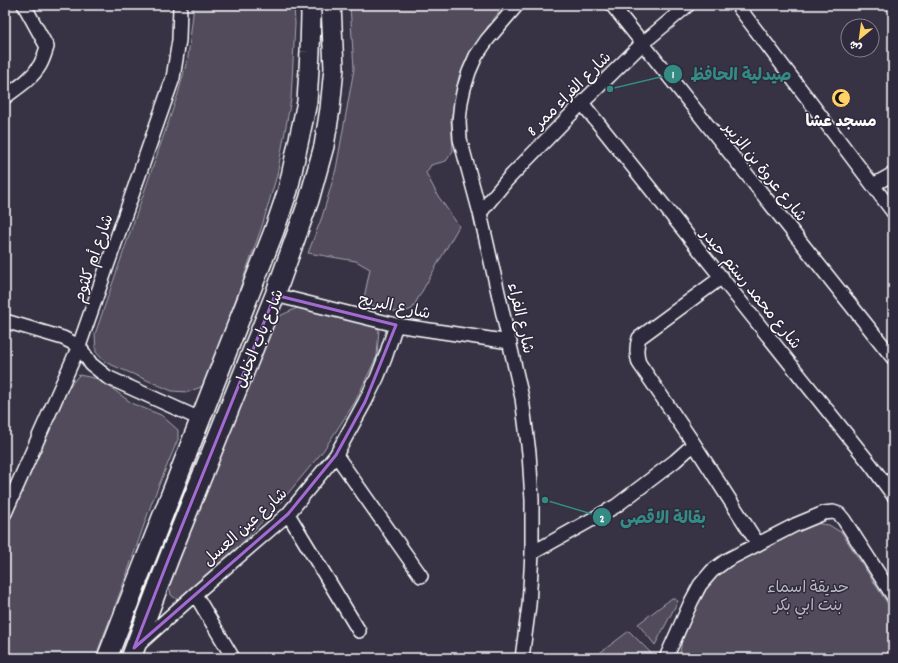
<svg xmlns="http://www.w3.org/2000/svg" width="898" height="663" viewBox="0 0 898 663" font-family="Dekko,'Playpen Sans Arabic',sans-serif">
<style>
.green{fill:#514c5c;stroke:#a8a6ae}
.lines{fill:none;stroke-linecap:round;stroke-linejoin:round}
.minor-casing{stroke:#fff;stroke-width:16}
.secondary-casing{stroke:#fff;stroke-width:22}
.minor{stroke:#2f2a3d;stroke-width:13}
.secondary{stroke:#2f2a3d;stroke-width:19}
.marked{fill:none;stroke:#a36bd2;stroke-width:3;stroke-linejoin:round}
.labels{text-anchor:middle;stroke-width:3;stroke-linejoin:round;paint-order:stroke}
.street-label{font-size:16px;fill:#fff;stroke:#2f2a3d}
.poi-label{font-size:16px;font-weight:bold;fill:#fff;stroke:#2f2a3d}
.park-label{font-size:16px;fill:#b9b7be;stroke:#2f2a3d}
.leader{fill:none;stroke:#338b84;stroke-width:1.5}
.callout-dot{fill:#338b84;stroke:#2f2a3d;stroke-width:1.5}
.mark-label{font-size:12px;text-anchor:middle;font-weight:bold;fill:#fff}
.callout-label{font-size:17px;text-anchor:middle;font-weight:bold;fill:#338b84;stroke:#2f2a3d;stroke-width:3;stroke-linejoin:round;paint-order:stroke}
</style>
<rect width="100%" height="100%" fill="#373345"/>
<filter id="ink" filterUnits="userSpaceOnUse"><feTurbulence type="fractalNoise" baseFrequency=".025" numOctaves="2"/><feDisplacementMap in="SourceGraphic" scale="8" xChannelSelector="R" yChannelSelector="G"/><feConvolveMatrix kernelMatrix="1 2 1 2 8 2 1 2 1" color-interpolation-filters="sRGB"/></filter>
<g filter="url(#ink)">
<path class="green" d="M193 5H294L295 24 291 99 277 175 262 226 209 375 201 387 188 392 172 391 105 362 96 352 95 334 178 94 188 57 193 14Z
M350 5H505L488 26 459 76 451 120 453 151 446 161 431 165 426 173 438 196 459 226 412 309 401 313 363 303 370 269 356 261 308 253 322 217 336 169 354 69Z
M308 303 379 329 377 356 355 402 323 451 280 503 183 604 171 595 169 585 275 318Z
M79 375 99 379 133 404 161 415 178 430V439L152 502 123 585 95 658H5V513L52 407Z
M815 523 829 525 842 533 893 612V658H681L680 653 682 640 702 594 715 577 747 555Z
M672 598 678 601 655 645 638 624Z
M629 631 652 654 650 658H593Z"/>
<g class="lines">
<g class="minor-casing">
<path id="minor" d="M517 5 487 40 476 56 469 72 464 88 461 102 459 121 460 139 480 213 522 398 529 453 532 500V553L529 605 522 658
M612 5 893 358
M737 5 893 212
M5 97C17 88 32 79 40 65 43 60 45 53 47 47L24 5
M582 103 871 465 893 495
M873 185 893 174
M480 213 507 180 582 103 642 44 688 5
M275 295 396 325 510 342
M5 321 63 338 79 346 91 364 107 377 200 419
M694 444 758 544
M336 455 421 576
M5 513 79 346 173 78 179 40 180 5
M288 514 359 631
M532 553 616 506 675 461 694 444 639 363C636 354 636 347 639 338L722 277
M195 594 233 658
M137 646 195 594 288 514 306 492 336 455 365 402 377 378 385 358 396 325
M666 658 691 602 700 585 712 571 727 560 795 525 824 513 833 512 839 514 844 520 893 596"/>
</g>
<g class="secondary-casing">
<path id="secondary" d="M107 658 274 231 288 190 307 102 310 52 311 14 310 5
M131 658 169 558 275 295 309 200 324 146 330 109 334 68 331 5"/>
</g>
<use href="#minor" class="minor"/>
<use href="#secondary" class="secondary"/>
</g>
</g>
<path class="marked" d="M275 295 396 325 365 402 336 455 306 492 288 514 134 648 169 558Z"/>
<defs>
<g id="mosque-disc" transform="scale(1)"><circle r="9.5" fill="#ffd166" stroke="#2f2a3d"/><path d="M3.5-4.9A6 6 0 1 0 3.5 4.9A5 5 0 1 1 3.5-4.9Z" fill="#111"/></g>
</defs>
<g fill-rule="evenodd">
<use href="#mosque-disc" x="841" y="98"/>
</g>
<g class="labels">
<g class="street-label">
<text transform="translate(568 93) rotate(-45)" y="6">شارع الفراء ممر 8</text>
<text transform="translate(766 171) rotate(51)" y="6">شارع عروة بن الزبير</text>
<text transform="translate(92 258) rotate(-71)" y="6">شارع أم كلثوم</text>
<text transform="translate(752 288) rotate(51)" y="6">شارع محمد رستم حيدر</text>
<text transform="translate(395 305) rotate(12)" y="6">شارع البريج</text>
<text transform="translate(522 318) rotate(77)" y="6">شارع الفراء</text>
<text transform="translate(258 338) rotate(-68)" y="6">شارع باب الخليل</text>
<text transform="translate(244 526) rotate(-42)" y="6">شارع عين العسل</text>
</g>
<g class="poi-label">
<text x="841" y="126">مسجد عشا</text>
</g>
<g class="park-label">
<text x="808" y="592">حديقة اسماء<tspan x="808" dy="18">بنت ابي بكر</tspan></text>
</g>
</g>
<path class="leader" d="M610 89L673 74M545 500L602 517"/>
<g class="callout-dot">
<circle cx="610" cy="89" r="4"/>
<circle cx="545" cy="500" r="4"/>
<circle cx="673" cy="74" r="10"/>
<circle cx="602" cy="517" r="10"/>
</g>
<g class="mark-label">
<text x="673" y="78">1</text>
<text x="602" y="522">2</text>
</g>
<g class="callout-label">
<text x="741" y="80">صيدلية الحافظ</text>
<text x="663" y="523">بقالة الاقصى</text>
</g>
<rect width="898" height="663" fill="none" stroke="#2f2a3d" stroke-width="20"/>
<rect x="10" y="10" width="878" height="643" fill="none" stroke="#fff" stroke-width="1.5" filter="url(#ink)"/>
<g transform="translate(860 38) rotate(209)"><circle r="19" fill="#2f2a3d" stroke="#827f8b"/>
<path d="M0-3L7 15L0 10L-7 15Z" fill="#ffd166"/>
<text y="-6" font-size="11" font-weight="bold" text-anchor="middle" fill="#ffffff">ش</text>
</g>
</svg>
